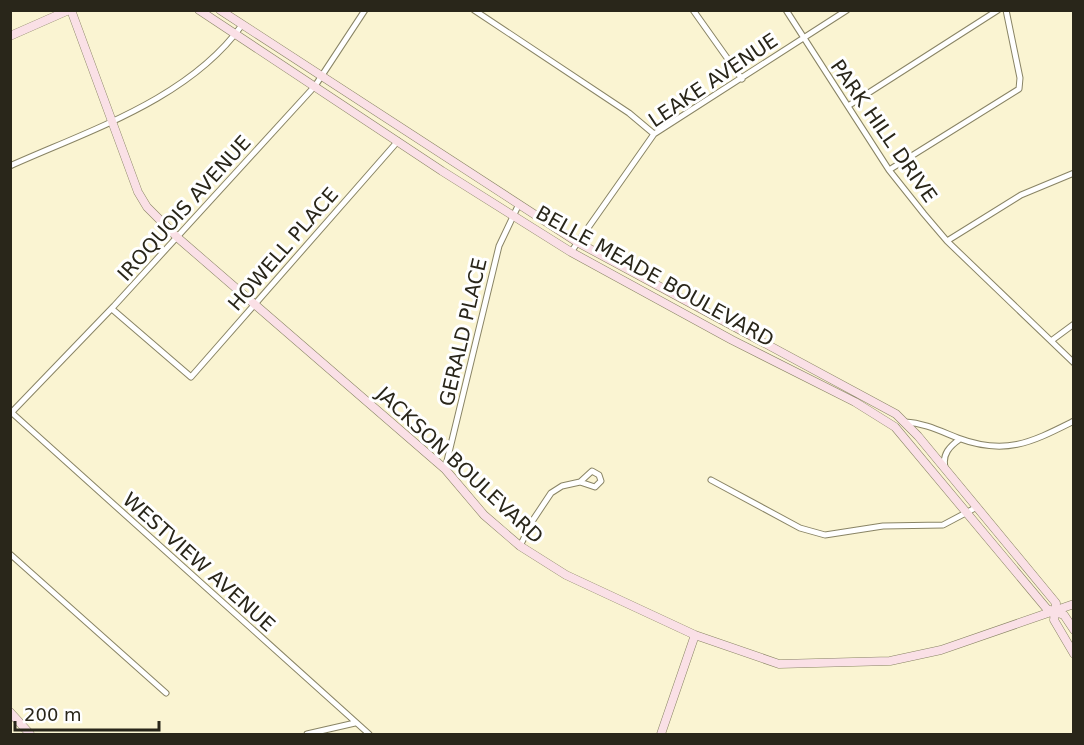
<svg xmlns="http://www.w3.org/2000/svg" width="1084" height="745" viewBox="0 0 1084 745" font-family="'DejaVu Sans',sans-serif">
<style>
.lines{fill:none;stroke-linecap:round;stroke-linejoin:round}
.street-casing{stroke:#898465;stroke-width:7}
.secondary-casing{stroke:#898465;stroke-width:9}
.street{stroke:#fff;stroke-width:5}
.secondary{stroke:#fae0e6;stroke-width:8}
.labels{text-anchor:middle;stroke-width:6;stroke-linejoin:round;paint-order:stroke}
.street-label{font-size:20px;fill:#29261a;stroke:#fff}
</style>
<rect width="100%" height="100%" fill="#faf4d2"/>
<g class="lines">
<g class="street-casing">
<path id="street" d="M474 10 629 113 654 134
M693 10 742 79
M786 10 889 170 924 214 947 241 1074 363
M848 106 998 10
M10 166C90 130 189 99 242 25
M889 170 1019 89 1020 78 1006 10
M947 241 1021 195 1074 173
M571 252 654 134 847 10
M112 309 191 377 398 141
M1051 341 1074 324
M11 412 369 734
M10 414 114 306 315 86 365 10
M905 422C924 423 940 431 958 438 1006 456 1032 442 1074 421
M945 467C942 454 950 446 960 439
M445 469 499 246 518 206
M711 480 800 528 825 535 883 526 943 525 977 507
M520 546 533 520 551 493 562 486 580 482 592 471 599 475 601 481 595 487 580 482
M10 554 166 693
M307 734 355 723"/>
</g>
<g class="secondary-casing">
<path id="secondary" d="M71 10 138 192 147 207 178 238 445 469 484 515 520 546 566 575 695 635 779 664 890 661 941 650 1074 604
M199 10 442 171 571 252 732 340 855 402 895 427 1047 609 1064 615 1074 630
M220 10 577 242 896 414 918 436 1056 603 1054 620 1074 654
M10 36 69 10
M10 712 30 734
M661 734 695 635"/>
</g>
<use href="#street" class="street"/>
<use href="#secondary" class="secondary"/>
</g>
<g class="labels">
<g class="street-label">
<text transform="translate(713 80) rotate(-34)" y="7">LEAKE AVENUE</text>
<text transform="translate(884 131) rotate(55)" y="7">PARK HILL DRIVE</text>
<text transform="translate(184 208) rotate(-48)" y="7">IROQUOIS AVENUE</text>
<text transform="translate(283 249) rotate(-49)" y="7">HOWELL PLACE</text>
<text transform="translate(655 276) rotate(29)" y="7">BELLE MEADE BOULEVARD</text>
<text transform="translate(463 332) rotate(-77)" y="7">GERALD PLACE</text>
<text transform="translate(460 465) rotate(43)" y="7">JACKSON BOULEVARD</text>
<text transform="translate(199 562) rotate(42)" y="7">WESTVIEW AVENUE</text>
</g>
</g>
<rect width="1084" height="745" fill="none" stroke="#29261a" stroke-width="24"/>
<path d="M15 721v9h144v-9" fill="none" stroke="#29261a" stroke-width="3"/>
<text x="24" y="721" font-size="18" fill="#29261a" stroke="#ffffff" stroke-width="4.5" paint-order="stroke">200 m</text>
</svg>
